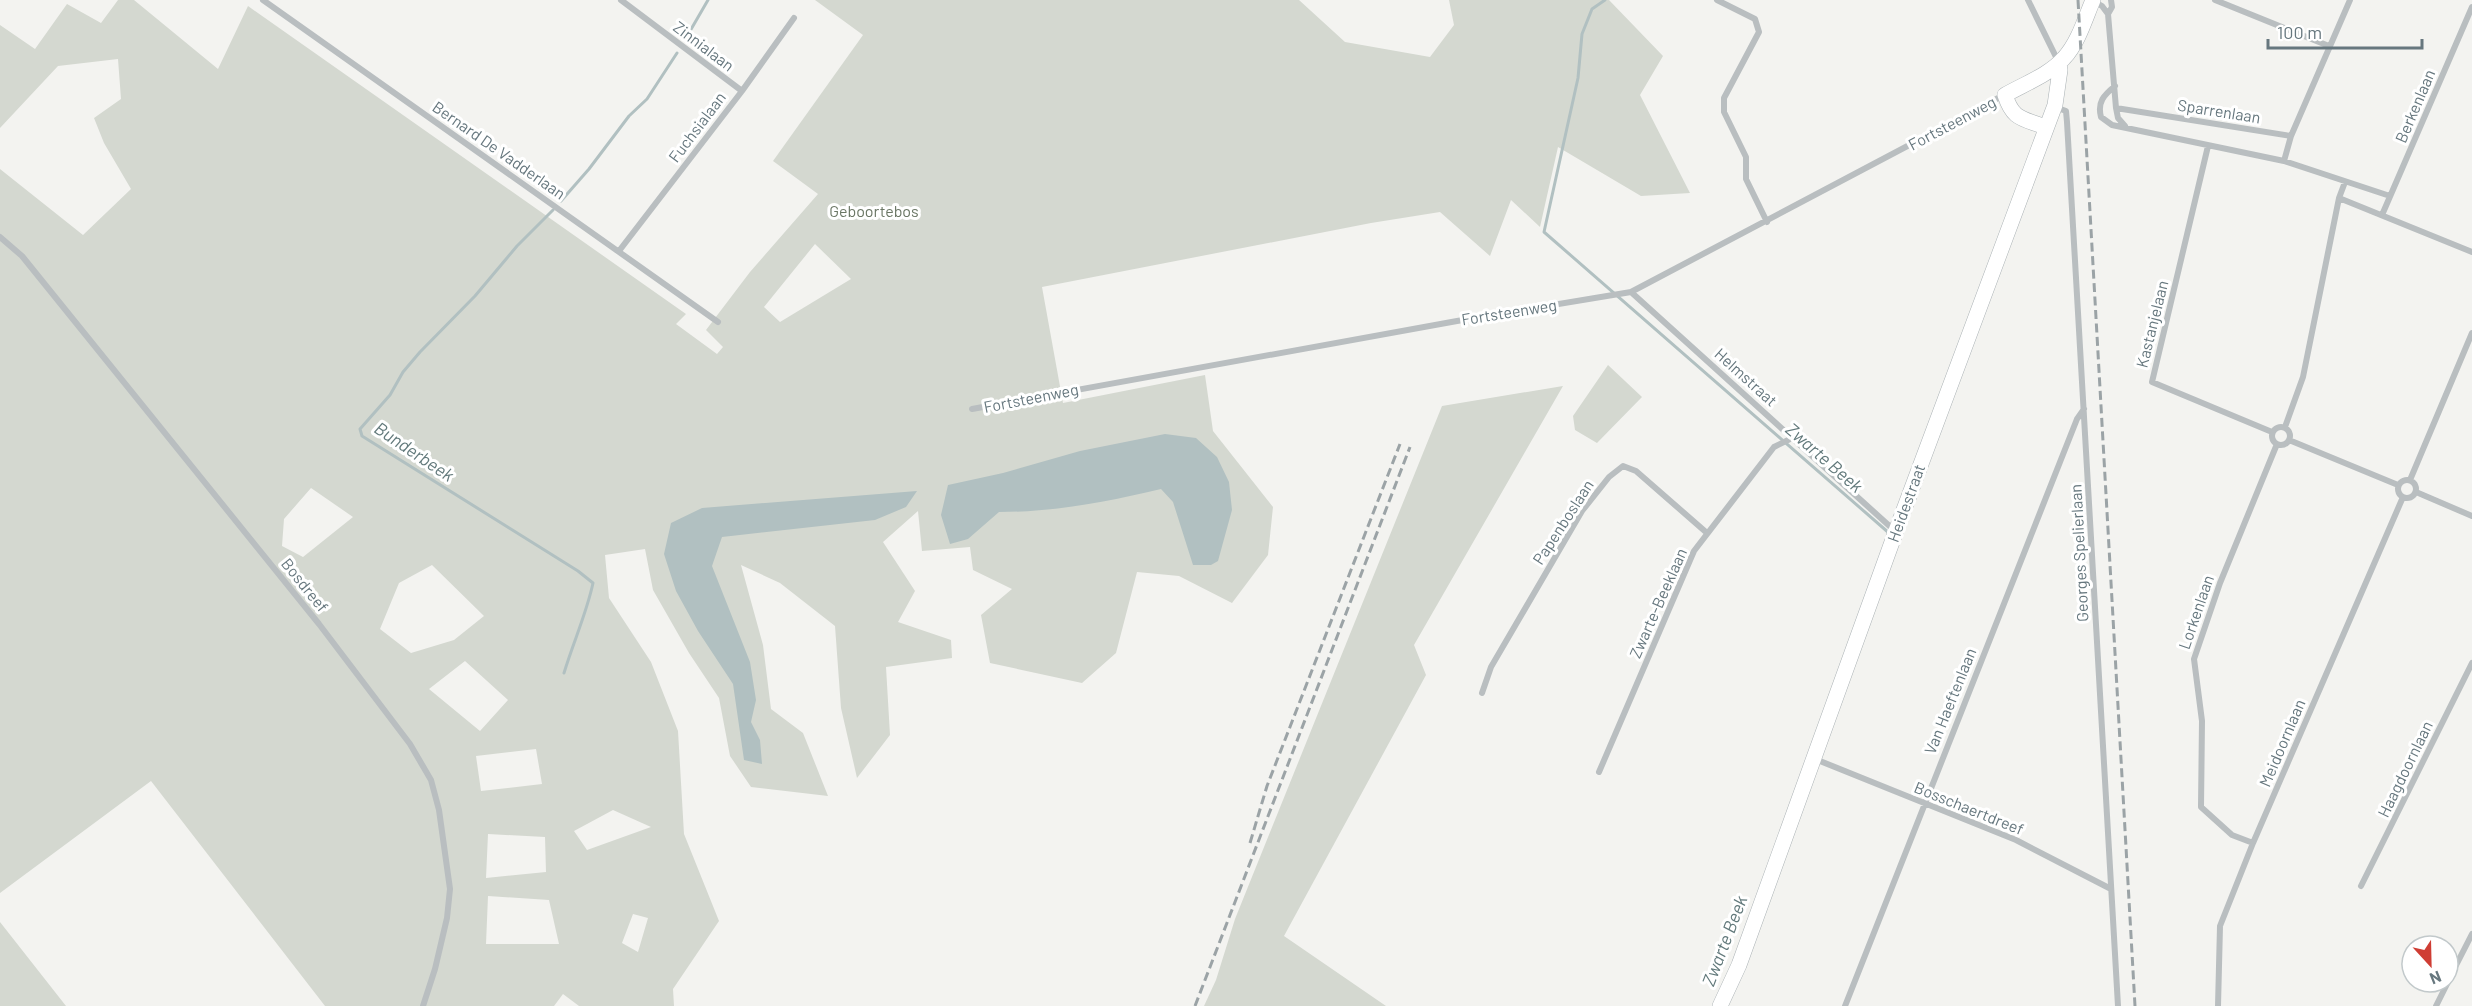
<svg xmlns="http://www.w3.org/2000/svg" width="2472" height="1006" viewBox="0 0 2472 1006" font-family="Barlow,sans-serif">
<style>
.green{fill:#d4d8d0;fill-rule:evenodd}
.water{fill:#b1c0c1}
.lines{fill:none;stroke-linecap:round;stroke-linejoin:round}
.stream{stroke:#b1c0c1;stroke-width:3}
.secondary-casing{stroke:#abb2b5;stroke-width:16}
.street{stroke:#b9bec0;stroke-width:6}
.secondary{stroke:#fff;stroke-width:15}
.rail{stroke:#9ba3a6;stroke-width:3;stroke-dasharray:9 4.5;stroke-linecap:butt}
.labels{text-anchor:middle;stroke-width:6;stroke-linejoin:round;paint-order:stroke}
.street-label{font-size:16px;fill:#66777e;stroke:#fff}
.park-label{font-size:16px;fill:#6a7664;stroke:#fff}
.water-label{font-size:18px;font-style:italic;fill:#62797b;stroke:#fff}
</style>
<rect width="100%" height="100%" fill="#f3f3f0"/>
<path class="green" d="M118 0H134L218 69 248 6 686 314 676 324 717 354 723 347 706 330 750 272 818 194 773 161 863 35 815 0H1299L1345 42 1430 57 1454 25 1449 0H1609L1663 56 1640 95 1690 193 1641 196 1558 147 1540 227 1511 200 1490 256 1440 212 1371 223 1042 287 1063 403 1205 375 1213 431 1273 507 1268 555 1232 603 1179 576 1137 572 1116 653 1082 683 990 663 981 615 1012 589 973 570 970 547 922 551 918 511 883 542 915 591 898 622 951 640 952 658 886 667 890 735 857 778 841 708 835 626 780 583 741 565 763 645 771 709 803 733 828 796 751 787 730 756 719 698 689 653 653 590 645 549 605 555 609 598 651 662 678 731 684 834 719 921 673 989 674 1006H579L563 994 554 1006H325L151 781 0 893V169L83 235 131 189 104 143 94 118 121 99 118 59 58 66 0 128V25L35 49 67 4 101 23ZM815 244 851 279 780 322 764 307ZM311 488 353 517 303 557 282 546 284 519ZM432 565 484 616 454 640 411 653 380 629 399 583ZM465 661 508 700 480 731 429 689ZM536 749 542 784 481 791 476 756ZM613 810 651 827 587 850 574 831ZM488 834 545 837 546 872 486 878ZM488 896 549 900 559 944H486ZM633 914 648 918 638 952 622 943Z
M1608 365 1642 397 1597 443 1575 430 1573 416Z
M1563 386 1414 645 1426 675 1284 936 1386 1006H1204L1216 980 1235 919 1442 406Z
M0 922 66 1006H0Z"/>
<path class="water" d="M1165 434 1196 438 1217 457 1229 482 1232 510 1218 561 1211 565H1193L1173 502 1161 489C1106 502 1055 512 999 512L968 539 950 544 941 515 948 485 1003 473 1080 451Z
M917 491 906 507 875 520 722 537 712 566 750 662 756 700 751 722 760 740 762 764 744 760 733 684 698 631 676 591 664 554 671 523 702 508Z"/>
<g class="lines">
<path class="stream" d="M1605 0 1592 9 1582 34 1578 78 1544 232 1889 533
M686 38 708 0
M561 201 589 169 629 116 647 99 677 53
M553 210 517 246 475 296 420 352 403 372 390 395 360 429 362 436 578 571 593 583C587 612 573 643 564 673"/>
<g class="secondary-casing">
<path id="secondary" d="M2045 127C2022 118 2013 120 2005 95 2024 84 2049 75 2064 58 2078 43 2085 19 2093 0
M1720 1006 1739 965 1896 531 2055 105 2060 70 2059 64"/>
</g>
<path class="street" d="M263 0 718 322
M621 0 742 91
M1717 0 1755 19 1759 32 1724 98V112L1746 157V179L1767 222
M2028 0 2058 61
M2111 0 2112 7 2108 14 2116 108 2118 118 2125 126
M2215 0 2329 46
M2093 1 2102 6 2108 14
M2115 86C2104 95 2097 102 2101 117L2112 125 2284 161 2291 136 2350 0
M2055 107 2066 111 2067 122 2118 1006
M2116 108 2291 136
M2208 146 2152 382 2272 432
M2284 161 2390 196
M2345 182 2339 198 2472 252
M2382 215 2472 7
M0 237 22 256 319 624 410 744 431 780 439 810 450 889 447 918 435 969 423 1006
M619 251 742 91 794 18
M1631 292 1895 531
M972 409 1457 321 1631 292 2004 95
M2285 427 2303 377 2339 198
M2272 436a9 9 0 1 1 18 0a9 9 0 1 1-18 0Z
M2289 440 2398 485
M2410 480 2472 333
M2398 489a9 9 0 1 1 18 0a9 9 0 1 1-18 0Z
M2416 492 2472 516
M1482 693 1491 667 1582 511 1609 477 1623 466 1636 471 1707 533
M1815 759 2016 840 2111 889
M1599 772 1694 551 1774 447 1794 437
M2253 843 2232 835 2201 807 2202 721 2194 659 2220 583 2277 444
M2361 886 2472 663
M2448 981 2472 934
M1845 1006 2077 419 2084 409
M2218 1006 2220 926 2253 843 2403 497
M2436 1006 2448 982"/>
<use href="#secondary" class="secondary"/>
<path class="rail" d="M2078 0 2135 1006
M1250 843 1267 786 1400 444
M1195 1006 1410 447"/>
</g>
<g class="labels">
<g class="street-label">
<text transform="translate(704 46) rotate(37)" y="6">Zinnialaan</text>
<text transform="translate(2415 106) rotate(-67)" y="6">Berkenlaan</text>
<text transform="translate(2219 111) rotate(9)" y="6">Sparrenlaan</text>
<text transform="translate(1952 123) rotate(-28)" y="6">Fortsteenweg</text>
<text transform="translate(697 127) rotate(-53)" y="6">Fuchsialaan</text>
<text transform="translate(499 150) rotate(35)" y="6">Bernard De Vadderlaan</text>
<text transform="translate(1509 312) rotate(-9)" y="6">Fortsteenweg</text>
<text transform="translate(2152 324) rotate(-76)" y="6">Kastanjelaan</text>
<text transform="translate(1746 377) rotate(42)" y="6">Helmstraat</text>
<text transform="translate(1031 398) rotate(-11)" y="6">Fortsteenweg</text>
<text transform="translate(1906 503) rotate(-70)" y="6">Heidestraat</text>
<text transform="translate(1563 522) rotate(-57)" y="6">Papenboslaan</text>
<text transform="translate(2079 553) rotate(-93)" y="6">Georges Spelierlaan</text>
<text transform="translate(305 585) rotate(51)" y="6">Bosdreef</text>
<text transform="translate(1658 603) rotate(-66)" y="6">Zwarte-Beeklaan</text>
<text transform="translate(2196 612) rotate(-71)" y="6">Lorkenlaan</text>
<text transform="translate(1950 701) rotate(-68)" y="6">Van Haeftenlaan</text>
<text transform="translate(2282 743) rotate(-67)" y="6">Meidoornlaan</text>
<text transform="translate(2405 769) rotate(-64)" y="6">Haagdoornlaan</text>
<text transform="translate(1969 808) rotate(22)" y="6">Bosschaertdreef</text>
</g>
<g class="park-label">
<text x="874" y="217">Geboortebos</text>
</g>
<g class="water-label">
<text transform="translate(414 452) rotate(34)" y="6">Bunderbeek</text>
<text transform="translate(1824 458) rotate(41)" y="6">Zwarte Beek</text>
<text transform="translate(1725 941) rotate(-69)" y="6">Zwarte Beek</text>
</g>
</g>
<g transform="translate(2430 964) rotate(158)"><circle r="28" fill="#ffffff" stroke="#c2c9cb" stroke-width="1.5"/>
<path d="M0-4.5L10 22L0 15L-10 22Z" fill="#cf3d34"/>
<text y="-9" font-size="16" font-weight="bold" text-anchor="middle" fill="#66777e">N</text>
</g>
<path d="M2268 39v9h154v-9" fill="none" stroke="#66777e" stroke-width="3"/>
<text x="2277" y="39" font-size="18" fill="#66777e" stroke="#ffffff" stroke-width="4.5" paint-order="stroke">100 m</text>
</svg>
